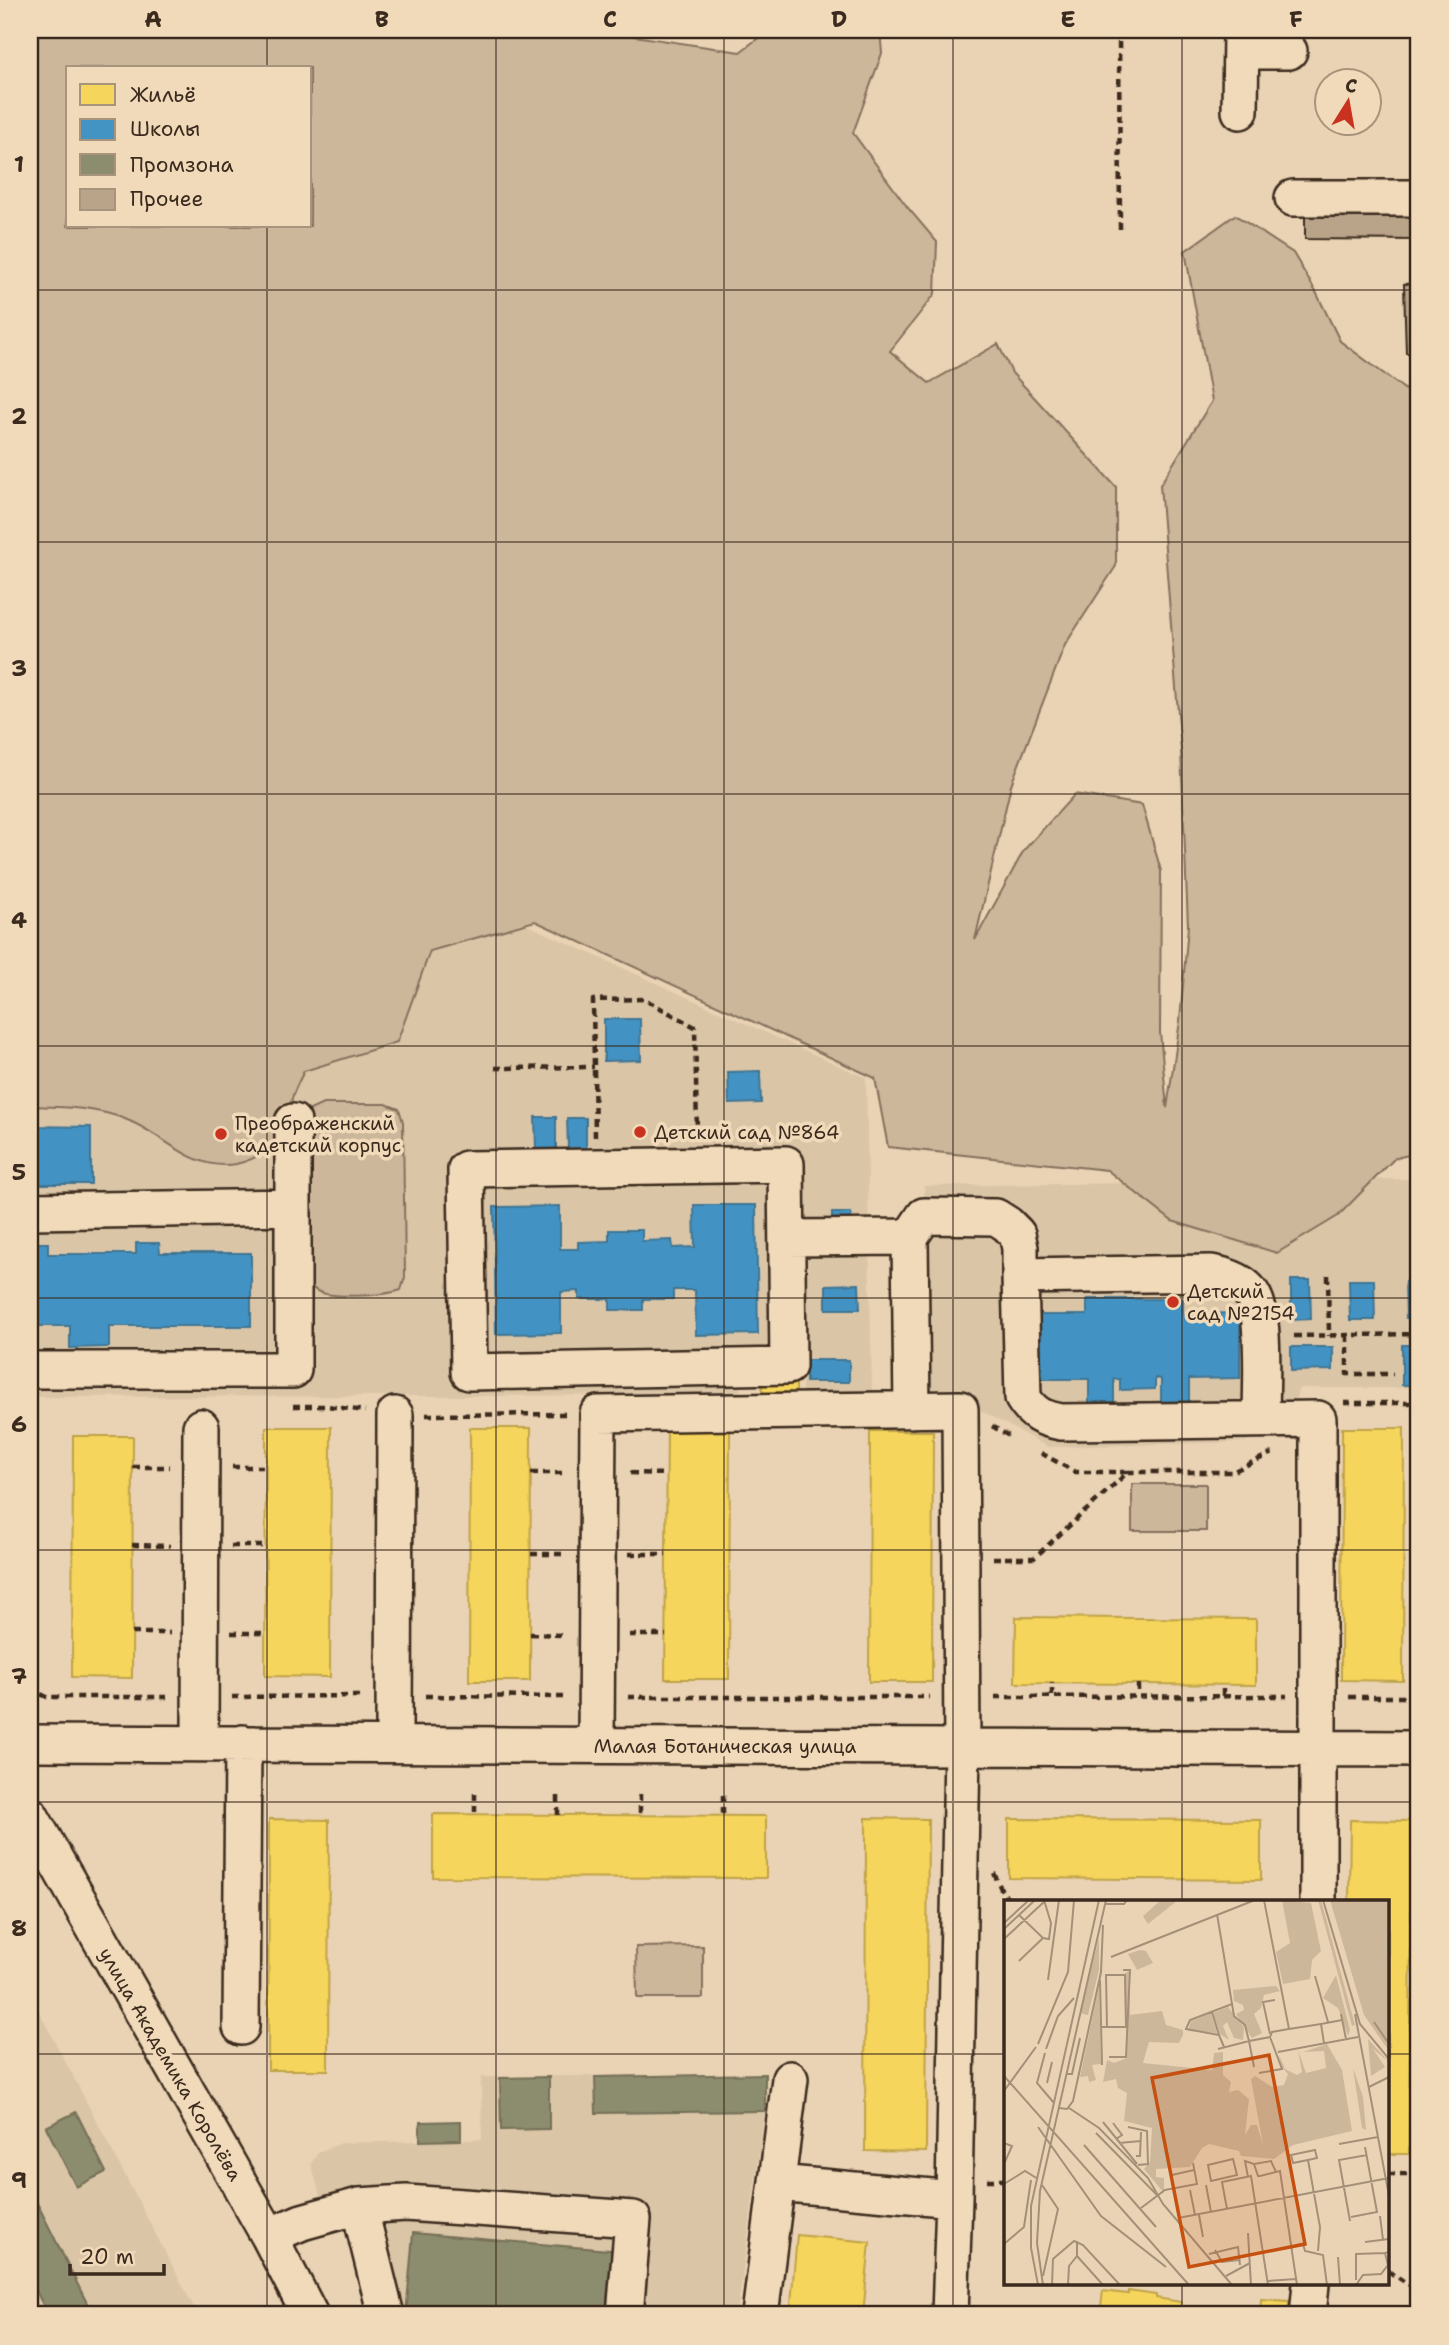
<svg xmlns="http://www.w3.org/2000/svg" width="1449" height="2345" viewBox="0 0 1449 2345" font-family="'Shantell Sans',sans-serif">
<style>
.built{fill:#dbc5a7}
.green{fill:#cdb79b;stroke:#84705c;stroke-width:2;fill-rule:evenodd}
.homes{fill:#f6d55c;stroke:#bea249;stroke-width:2}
.schools{fill:#4393c3;stroke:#417492;stroke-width:2}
.industry{fill:#8c8c6e;stroke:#746f56;stroke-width:2}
.building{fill:#b9a48a;stroke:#3b2a1e;stroke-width:2}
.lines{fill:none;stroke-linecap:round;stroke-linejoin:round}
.minor-casing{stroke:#3b2a1e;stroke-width:40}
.path{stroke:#3b2a1e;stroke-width:4.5;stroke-dasharray:7 5;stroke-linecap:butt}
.minor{stroke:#f1daba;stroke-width:35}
.grid{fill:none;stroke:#3b2a1e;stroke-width:2;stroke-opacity:0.55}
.poi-dot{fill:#c8321e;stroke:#f1daba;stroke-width:2.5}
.labels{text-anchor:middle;stroke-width:7;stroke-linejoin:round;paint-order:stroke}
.poi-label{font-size:19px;fill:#3b2a1e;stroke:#f1daba;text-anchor:start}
.street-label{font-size:19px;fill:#3b2a1e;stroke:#f1daba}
.inset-road{fill:none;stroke:#a48f78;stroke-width:2}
.view{fill:#c55010;fill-opacity:0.15;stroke:#c55010;stroke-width:3.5}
.inset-edge{fill:none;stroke:#3b2a1e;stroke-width:3.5}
.neatline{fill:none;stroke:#3b2a1e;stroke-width:2.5}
.grid-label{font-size:23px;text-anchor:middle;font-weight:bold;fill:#3b2a1e}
</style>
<rect width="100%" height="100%" fill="#ead3b4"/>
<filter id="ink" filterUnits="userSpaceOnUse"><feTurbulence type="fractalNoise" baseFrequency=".0143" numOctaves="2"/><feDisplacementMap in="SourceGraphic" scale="14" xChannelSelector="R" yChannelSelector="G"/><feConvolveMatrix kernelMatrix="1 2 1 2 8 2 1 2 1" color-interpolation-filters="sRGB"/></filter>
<g filter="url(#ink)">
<path class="built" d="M30 700 866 1078 872 1394 802 1395V1372H741L740 1395 30 1397Z
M1419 1179V1388H1299L1290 1418 1245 1442 1048 1447 952 1395 928 1394 924 1186Z
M30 1994 198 2315H30Z
M765 2074V2111L737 2315H372L344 2226 330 2230 311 2164 318 2152 341 2143 420 2141V2122L461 2121 462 2140 482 2139 481 2077Z"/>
<path class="green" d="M30 30H595L740 52 769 30H880L882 53 853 133 908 208 937 242 935 294 890 351 929 383 998 344 1012 373 1116 487V566L1065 645 1011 785 975 940 1024 850 1075 794 1142 805 1161 871 1160 1032 1167 1108 1180 1021 1188 926 1181 751 1160 485 1212 401 1185 251 1235 215 1293 253 1316 292 1340 341 1411 394H1419V1153L1395 1158 1338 1216 1277 1253 1172 1221 1107 1170 888 1147 875 1078 535 921 430 951 397 1042 304 1071C300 1079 296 1087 293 1095 289 1108 287 1125 279 1136 269 1151 254 1160 236 1164 191 1172 163 1133 125 1119 94 1107 62 1107 30 1106ZM68 68H310V226H68Z
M323 1104H386L399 1109 403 1122 405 1277 401 1290C386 1295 325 1301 313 1288 311 1285 310 1281 309 1278L307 1124 310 1110Z
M1132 1484H1206V1531H1132Z
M703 1946V1998H637L636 1947Z"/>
<path class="homes" d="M762 1376H796V1402H762Z
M266 1427H331L330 1677 265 1676Z
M667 1427 730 1428 729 1679H665Z
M470 1428H531L530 1681H469Z
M1342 1428H1404L1403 1681 1341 1680Z
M870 1431H933L932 1682H869Z
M73 1436H133L132 1678 72 1677Z
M1016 1617 1256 1619V1685L1015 1683Z
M433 1814 766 1816V1878L433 1877Z
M866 1818 928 1819 926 2152 865 2151Z
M269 1819 329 1820 328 2070H268Z
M1009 1819 1261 1820V1880L1009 1878Z
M1350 1820 1412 1821 1409 2154H1388V1902H1349Z
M797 2235 870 2242 863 2315H790Z
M1103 2291 1128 2294V2291L1156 2295V2298L1181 2302 1179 2315H1100Z
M1261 2299 1289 2301 1288 2315H1260Z"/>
<path class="schools" d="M604 1019H640L641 1060 604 1061Z
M760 1071 761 1103 729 1104 728 1072Z
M535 1117H556V1149L536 1150Z
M567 1118H586V1149H568Z
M30 1126 91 1127V1184H30Z
M694 1205H756L758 1334 696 1335 695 1290H673V1299H643V1310H610V1299H579V1291L561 1292V1333L496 1334 494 1207 560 1206V1249H578V1242L609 1241V1230H642V1241L672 1240 673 1248 695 1247Z
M832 1213H851V1228H832Z
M30 1243H48V1254H136V1243H159L160 1253H251V1326H109V1347L70 1348V1326H30Z
M1291 1280H1310L1311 1319 1291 1320Z
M1349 1280H1374L1375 1320H1350Z
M1405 1281H1419V1318H1406Z
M859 1284 860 1309H826V1285Z
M1087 1299H1183V1314L1240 1313V1378L1189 1379V1403L1161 1402V1379L1155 1378V1389L1120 1390V1379H1114V1404L1089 1405V1379H1036V1315H1087Z
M1402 1345H1419V1385H1402Z
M1291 1347H1333V1370L1291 1371Z
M806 1360H849V1382H806Z"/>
<path class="industry" d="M765 2074V2111L596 2113 595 2077Z
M549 2077V2129L501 2130 500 2078Z
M76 2112 106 2172 76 2187 46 2127Z
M461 2121V2140L420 2141V2122Z
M30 2189 93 2315H48L30 2279Z
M413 2233 620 2251 615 2315H406Z"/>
<path class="building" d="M1305 210 1419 211V240L1305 239Z
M1419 283V353H1406L1404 284Z"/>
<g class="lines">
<g class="minor-casing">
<path id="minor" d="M1241 51H1289
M1240 111 1241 30
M1293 198H1419
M786 1164 788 1366 469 1372 466 1169Z
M30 1211 292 1207
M787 1238 910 1237
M30 1370H293V1122
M912 1410 910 1237 924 1216 996 1217 1007 1224 1017 1234 1020 1248V1276
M1261 1419C1261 1392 1265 1322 1255 1300 1248 1282 1228 1276 1211 1273L1020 1276 1023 1398C1033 1414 1043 1419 1061 1422L1318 1419V1902
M30 1743 1419 1749
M200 1743 201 1427
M394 1743 395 1415
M596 1744 598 1414 960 1409 962 1748 954 2199 950 2315
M30 1815 269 2236 310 2315
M241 2027 243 1743
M777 2183 954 2199
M359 2206 386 2315
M269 2236 302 2222 359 2206 406 2203 633 2219 625 2315
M760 2315 790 2079
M1308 2315 1311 2284"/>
</g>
<path class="path" d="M1119 30 1120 232
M495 1068 594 1067
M595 1137 593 1000 644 999 695 1027 697 1134
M1328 1275 1329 1336
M1347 1335V1374H1393
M1294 1336 1419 1334
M1344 1403H1419
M293 1406H327L365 1411
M426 1415 567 1414
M30 1421 32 1406
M992 1426 1009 1436
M1041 1453 1075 1472H1128
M133 1467H170
M232 1467H266
M531 1473H565
M630 1473 666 1474
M132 1545 170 1546
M231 1546H265
M531 1554H565
M629 1554H666
M993 1558H1034L1128 1472H1232L1272 1453
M132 1633H170
M231 1633H265
M530 1634 565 1635
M629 1635H666
M1138 1684V1696
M30 1689 47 1697H167
M425 1696 563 1697
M1052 1696V1683
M1223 1696V1684
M232 1697 363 1696
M628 1697H930
M995 1697 1287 1696
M1349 1697H1419
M475 1793V1815
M640 1794V1815
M723 1795V1816
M558 1815V1793
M994 1873 1001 1889 1011 1902
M1388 2174H1419
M987 2180H1006
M1388 2271 1419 2291"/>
<use href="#minor" class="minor"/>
</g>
</g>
<path class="grid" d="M267 30V68M496 30V2315M724 30V2315M953 30V2315M1182 30V1902M267 226V2315M30 290H1419M30 542H1419M30 794H1419M30 1046H1419M30 1298H1419M30 1550H1419M30 1802H1419M30 2054H1006M1388 2054H1419M1182 2284V2315"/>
<g class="poi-dot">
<circle cx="640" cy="1132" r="7"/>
<circle cx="221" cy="1134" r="7"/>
<circle cx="1173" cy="1302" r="7"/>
</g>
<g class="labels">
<g class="poi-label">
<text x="235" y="1130">Преображенский<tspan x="235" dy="22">кадетский корпус</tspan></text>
<text x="654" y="1139">Детский сад №864</text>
<text x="1187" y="1298">Детский<tspan x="1187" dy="22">сад №2154</tspan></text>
</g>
<g class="street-label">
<text x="725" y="1753">Малая Ботаническая улица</text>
<text transform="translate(171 2064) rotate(60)" y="7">улица Академика Королёва</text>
</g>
</g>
<g transform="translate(1004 1900)">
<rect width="385" height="385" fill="#ead3b4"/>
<path d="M157 0H174L144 24 139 16ZM278 0 307 3 317 51 308 60 306 79 279 84 272 52 286 43ZM314 0H317L351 125 348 126ZM326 0H385V151L360 115ZM95 38V70L84 115 76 113ZM136 50 142 51 149 63 133 70 124 54ZM125 71 126 115 158 111 162 125 179 130V135L175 143 145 142 139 163 208 170 210 153 219 152V175L227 182 225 192 234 190 245 199 241 235 247 225H253L259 245 247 179 251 176 268 187 280 185 284 174 277 166 275 155 281 169 293 175 298 172 294 150 302 173 322 168 320 151 299 152 323 144 338 170 348 231 289 245 270 259 237 256 235 251 205 244 198 248 186 267 152 269V277L160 278V293L140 269 146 262 148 228 120 221 123 193 114 188 112 179 99 182 103 160 110 163 123 158 120 74ZM332 75 346 130 344 136 334 108 319 98ZM95 86 97 164 88 165 92 180 85 182 84 176 76 177ZM272 86 276 91 260 95 257 108 250 114 258 133 248 138 232 114 240 110 239 105 230 101 229 90ZM224 107 240 127 239 140 230 138 223 122 219 126 225 140 216 134 209 113ZM207 113 213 133 184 131 187 121ZM364 139 385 162 369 149 381 167 367 176ZM349 168 359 197 362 230 358 228Z" fill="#cdb79b"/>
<path class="inset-road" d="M319 0 356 124 385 159M101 4H120L123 0M213 14 230 116 241 125 245 141 266 137 268 132 285 129 260 0M0 23 25 0M0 29 31 0M39 38 45 39 47 23 40 0M0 39 41 1M107 57 251 0M15 61 39 38 15 15M311 76 324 122M44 80 55 0M96 80 98 165M208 112 215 135M337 114 342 139M351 114 385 296M370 122 385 144M98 127H103L102 75H121L122 127H103M285 129 317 124M266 134 259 102 271 100M320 143 317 124 338 120M34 144 64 72 70 0M220 147 215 135 182 129 186 120 228 104M42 149 54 116 70 98M214 149 245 141 250 167M274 152 354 137M41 153 33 183 50 203M105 157H122L126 70H119M255 173 278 169 266 137M62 174H68L76 138M0 176 185 385M43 183 48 162M365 187 385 177M0 191 32 147M55 208 63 209 69 201 97 72 99 25M65 208 95 228 144 278 159 304 228 385M99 222 133 264M109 223 118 235 112 239M34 227 97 316 162 367M124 227 143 231 144 264 134 265M92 233 153 295M0 243 8 246 0 264M115 243 137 241M335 244 374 237M80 245 152 327M132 256H136L137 232M229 259 233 275 207 281 204 265ZM304 260 313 258 311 250 287 255 289 263 304 260 316 327 314 351M272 272 267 261 250 264 254 276H256L276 271 293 385M168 275 190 270M244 277 241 261 250 264M0 284 21 271 34 279M38 285 54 309 39 376M202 285 207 312M186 290 191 315M137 308 161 290 193 284 189 263M223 309 218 282 247 276 264 385M195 315 199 337M376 316 379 340M347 317 373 312 361 247M174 318 385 278M346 321 335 260 363 255M244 333 247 385M73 341V356L99 385M361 342 385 339M0 344 20 327 27 280M299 344 301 351 319 355 323 385M211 350 218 362 235 360M205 354 234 347 236 365M334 357 336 385M222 376 246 363M352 380V354L381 353M264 381 292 379M34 385 27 348V306L95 0M39 385 33 343 36 291 102 0M48 385 49 359 70 341 79 345 116 385M64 385 65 366 73 356M352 385 359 375 377 374 384 365 381 353 385 352"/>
<path class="view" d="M265 155 301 344 185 367 148 178Z"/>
<rect width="385" height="385" class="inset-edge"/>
</g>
<rect width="1449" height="2345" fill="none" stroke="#f1daba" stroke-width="77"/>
<rect x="66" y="66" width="245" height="161" fill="#f1daba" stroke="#a8947c" stroke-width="2"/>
<rect x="80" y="84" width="35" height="21" fill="#f6d55c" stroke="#a8947c" stroke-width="2"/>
<text x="130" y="102" font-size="21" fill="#3b2a1e">Жильё</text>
<rect x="80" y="119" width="35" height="21" fill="#4393c3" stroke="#a8947c" stroke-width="2"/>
<text x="130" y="136" font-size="21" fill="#3b2a1e">Школы</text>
<rect x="80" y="154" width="35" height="21" fill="#8c8c6e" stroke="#a8947c" stroke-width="2"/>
<text x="130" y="172" font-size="21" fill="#3b2a1e">Промзона</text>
<rect x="80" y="189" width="35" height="21" fill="#b9a48a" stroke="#a8947c" stroke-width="2"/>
<text x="130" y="206" font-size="21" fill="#3b2a1e">Прочее</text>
<g transform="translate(1348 102) rotate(11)"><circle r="33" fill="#f1daba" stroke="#a8947c" stroke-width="2"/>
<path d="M0-5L12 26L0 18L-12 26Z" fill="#c8321e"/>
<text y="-10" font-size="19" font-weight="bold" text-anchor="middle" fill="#3b2a1e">С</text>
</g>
<path d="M70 2264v10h94v-10" fill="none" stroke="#3b2a1e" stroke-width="3.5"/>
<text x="80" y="2264" font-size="21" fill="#3b2a1e" stroke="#f1daba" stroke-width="5" paint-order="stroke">20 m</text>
<rect x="38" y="38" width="1372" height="2268" class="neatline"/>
<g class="grid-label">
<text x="153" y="27">A</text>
<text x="382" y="27">B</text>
<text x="610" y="27">C</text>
<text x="839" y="27">D</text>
<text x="1068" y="27">E</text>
<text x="1296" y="27">F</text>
<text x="19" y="172">1</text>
<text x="19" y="424">2</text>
<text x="19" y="676">3</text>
<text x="19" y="928">4</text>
<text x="19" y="1180">5</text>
<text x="19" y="1432">6</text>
<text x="19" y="1684">7</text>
<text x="19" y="1936">8</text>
<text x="19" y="2188">9</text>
</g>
</svg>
